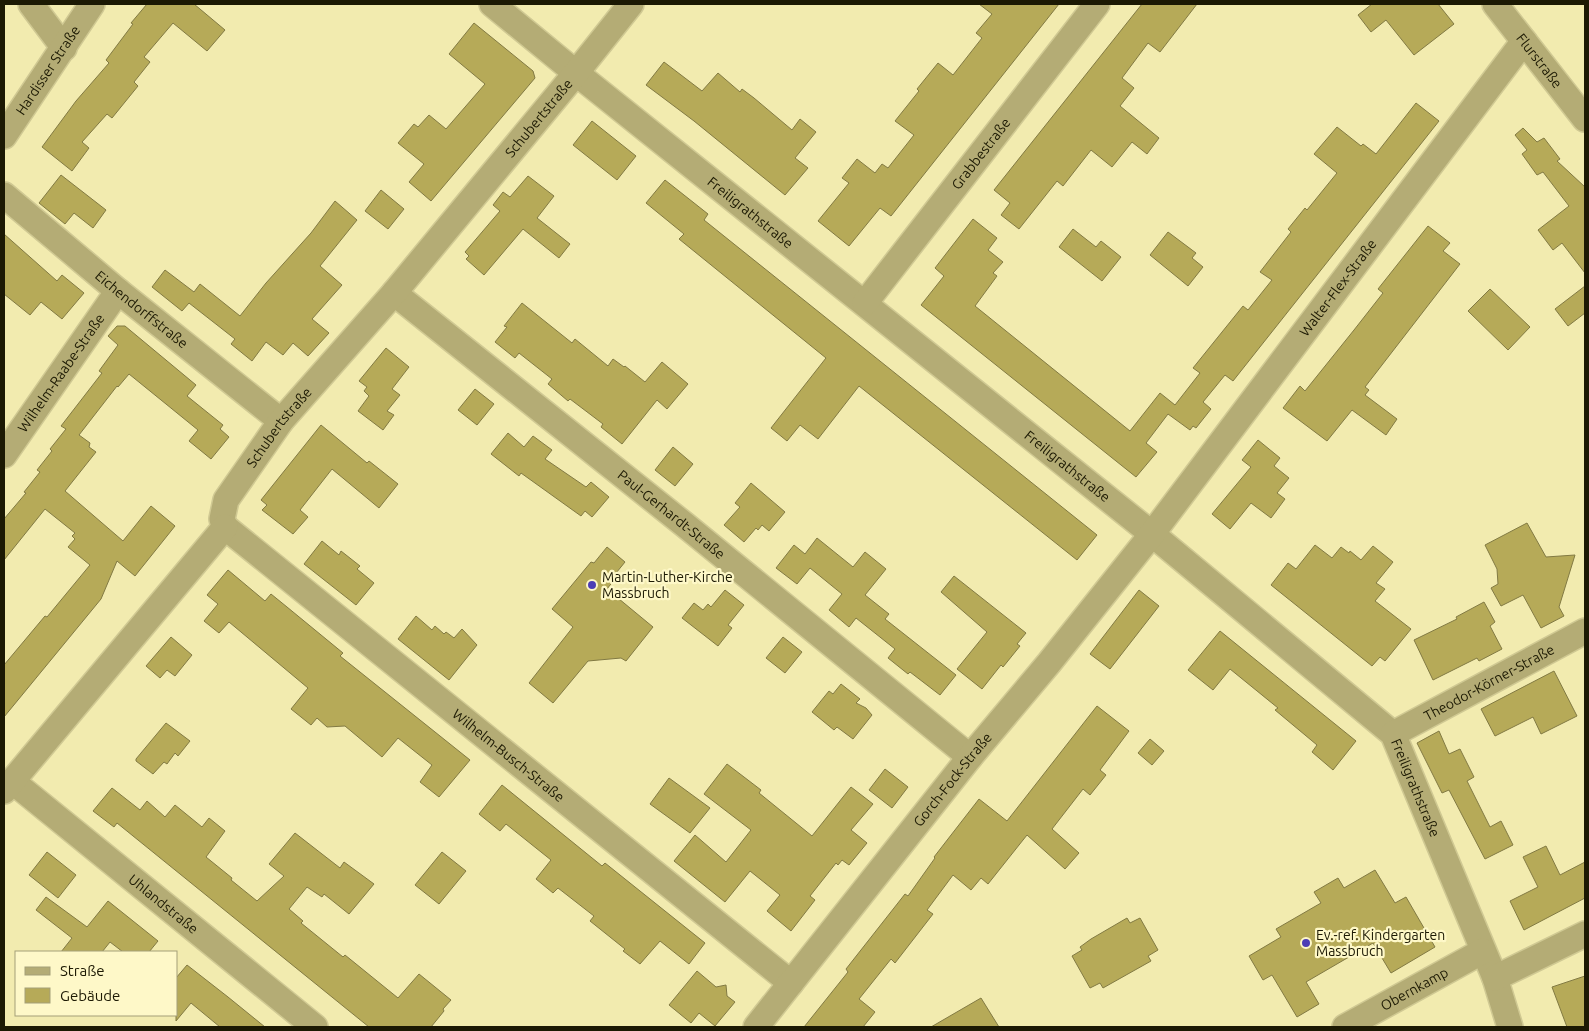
<svg xmlns="http://www.w3.org/2000/svg" width="1589" height="1031" viewBox="0 0 1589 1031" font-family="Ubuntu,sans-serif">
<style>
.building{fill:#b6aa58;stroke:#827a43}
.lines{fill:none;stroke-linecap:round;stroke-linejoin:round}
.minor-casing{stroke:#d0c993;stroke-width:28}
.minor{stroke:#b4ac75;stroke-width:25}
.poi-dot{fill:#4c3eb5;stroke:#fef8c8;stroke-width:2}
.labels{text-anchor:middle;stroke-width:4.5;stroke-linejoin:round;paint-order:stroke}
.street-label{font-size:14px;fill:#1c1903;stroke:#fef8c8}
.poi-label{font-size:14px;fill:#1c1903;stroke:#fef8c8;text-anchor:start}
</style>
<rect width="100%" height="100%" fill="#f2ebaf"/>
<path class="building" d="M147 4H194L225 30 207 51 173 23 144 57 150 62 134 82 138 86 112 118 107 114 82 142 89 148 72 171 42 147 76 101 109 63 106 60 133 24 131 23Z
M979 4H1059L891 216 880 208 849 246 818 221 849 183 842 178 857 159 875 173 882 164 888 168 914 135 895 121 919 91 917 89 938 63 953 75 982 38 976 33 992 14Z
M1142 4H1197L1160 52 1148 43 1122 78 1134 88 1120 106 1159 138 1147 154 1132 142 1112 167 1091 150 1063 186 1057 181 1019 229 1001 215 1010 203 994 190Z
M1372 4H1438L1454 24 1414 55 1386 20 1371 32 1358 15Z
M474 23 533 71 535 78 431 201 409 182 424 164 398 143 414 124 418 127 429 115 446 129 485 84 449 54Z
M664 62 702 91 718 73 740 92 742 89 754 98 792 130 800 119 816 132 795 158 808 168 785 195 694 121 646 85Z
M1416 103 1439 121 1233 381 1225 375 1203 402 1211 409 1196 428 1193 426 1190 430 1168 414 1146 443 1157 452 1136 477 921 305 944 276 935 268 973 219 997 238 988 250 1003 262 993 273 997 276 975 306 1130 431 1160 393 1175 405 1200 373 1193 368 1243 306 1248 310 1272 280 1260 272 1291 232 1288 229 1305 208 1307 210 1337 173 1314 154 1337 127 1361 146 1363 144 1376 154Z
M592 121 636 156 617 180 573 145Z
M1523 128 1537 142 1544 138 1560 159 1557 161 1585 187V273L1562 243 1553 250 1538 230 1569 206 1543 172 1537 175 1522 154 1527 150 1515 135Z
M61 175 106 210 93 228 74 213 65 224 39 203Z
M528 176 554 196 537 218 570 244 559 258 523 229 484 275 466 259 469 256 465 252 500 211 493 205 503 192 510 197Z
M665 180 708 214 704 220 1097 535 1077 560 859 386 818 439 800 425 787 441 771 428 826 358 679 239 684 234 646 203Z
M381 190 404 209 388 229 365 211Z
M335 201 357 220 320 266 342 285 312 319 329 333 308 356 293 343 283 355 266 342 252 361 231 344 235 339 189 303 182 311 152 287 165 270 194 292 200 284 240 316 266 283 311 233Z
M1428 226 1450 243 1443 251 1460 264 1365 387 1369 390 1365 395 1397 419 1386 435 1352 410 1327 441 1283 408 1300 386 1305 391 1354 330 1383 293 1378 289Z
M1073 229 1096 247 1101 241 1121 257 1102 281 1059 247Z
M1168 232 1196 253 1192 258 1203 267 1188 286 1150 255Z
M4 234 57 281 62 275 84 293 62 319 41 302 30 315 4 294Z
M1585 286V313L1568 326 1555 309Z
M1490 289 1530 327 1508 350 1468 311Z
M522 303 572 343 575 339 608 366 613 359 624 367 625 366 645 382 662 362 688 384 667 409 657 400 622 444 601 427 603 424 570 399 568 401 548 384 552 379 519 353 515 358 495 342 507 327 504 326Z
M117 326H125L196 385 187 396 223 425 220 429 229 437 211 459 189 441 198 430 129 374 118 387 117 386 79 435 90 443 89 447 96 452 65 491 123 541 151 506 175 526 135 576 117 561 101 599 4 717V665L45 616 47 617 90 565 68 547 75 539 72 536 75 533 45 509 4 560V519L26 493 24 492 40 472 37 470 52 451 50 449 66 429 61 426 102 373 99 371 118 345 108 336Z
M386 348 409 367 392 389 400 395 387 411 394 415 383 430 358 411 369 396 364 391 367 387 359 381Z
M475 389 494 404 477 425 458 410Z
M321 425 367 463 369 461 398 484 379 508 332 469 300 510 308 517 293 534 262 510 267 505 261 500Z
M508 433 524 447 533 436 552 450 545 459 586 487 591 482 609 497 592 517 585 511 581 516 521 473 519 476 491 454Z
M1258 440 1280 458 1274 466 1289 478 1277 493 1285 499 1271 518 1251 503 1230 529 1212 514 1251 467 1242 460Z
M673 447 693 464 675 486 655 470Z
M751 483 785 512 769 531 762 525 758 530 756 528 744 542 724 525 740 507 735 503Z
M1527 523 1546 557 1575 555 1559 607 1564 616 1541 628 1523 595 1501 606 1491 588 1498 584 1497 569 1485 545Z
M817 538 853 567 865 552 886 569 865 595 889 614 885 619 956 675 940 695 910 672 908 674 888 658 895 649 856 618 849 627 829 610 842 594 810 568 797 584 776 568 794 545 805 554Z
M322 541 339 555 341 551 360 566 357 569 374 583 356 605 304 564Z
M1315 545 1332 558 1341 547 1349 553 1350 551 1361 560 1373 546 1393 562 1376 583 1385 589 1375 601 1411 629 1385 661 1380 657 1372 666 1271 585 1288 563 1296 569Z
M607 547 625 562 612 578 614 580 607 589 653 627 626 661 621 658 588 661 553 703 529 683 573 627 552 609 591 562 594 563Z
M228 570 265 601 271 594 287 607 343 653 340 656 470 760 439 797 420 782 432 765 398 738 382 757 345 726 327 727 317 718 311 725 291 709 308 688 229 622 219 633 204 621 218 604 207 595Z
M954 576 1026 633 1017 644 1020 646 1003 667 1001 665 982 689 957 669 987 632 941 592Z
M725 590 744 605 728 625 732 628 718 646 682 618 694 603 703 610 708 604 711 607Z
M1139 590 1159 606 1110 669 1090 654Z
M1484 602 1495 622 1490 626 1502 649 1479 661 1477 658 1433 680 1414 640 1457 619 1456 617Z
M416 616 432 630 435 626 444 634 446 632 454 638 462 629 477 645 449 680 398 639Z
M1220 631 1356 741 1333 770 1312 752 1317 745 1275 710 1278 708 1230 669 1213 690 1188 670Z
M171 637 192 655 175 676 167 670 160 678 146 666Z
M783 637 802 652 785 673 766 658Z
M1554 671 1577 716 1541 734 1533 717 1495 736 1481 709Z
M841 684 860 699 856 703 866 708 872 715 853 739 837 727 834 730 812 712 829 691 833 694Z
M1097 706 1129 731 1100 770 1106 775 1090 795 1083 789 1052 829 1079 853 1065 869 1027 835 988 884 981 878 971 890 953 875 927 910 933 914 895 963 891 959 859 999 875 1012 863 1027H804L848 972 846 969 905 894 908 896 935 858 934 857 979 799 1007 821Z
M166 723 190 741 178 756 175 753 167 764 164 762 153 774 136 761V759Z
M1439 731 1449 754 1460 749 1474 777 1467 781 1490 827 1501 821 1513 845 1485 859 1449 790 1442 793 1417 743Z
M1150 739 1164 751 1152 765 1138 753Z
M727 764 761 790 759 793 812 836 851 787 873 804 851 830 867 843 849 865 842 860 838 865 836 863 810 896 815 900 791 931 767 911 780 895 750 871 725 902 674 861 695 835 726 862 751 830 704 794Z
M885 769 908 787 892 808 869 790Z
M669 778 710 808 690 833 650 804Z
M502 785 602 866 605 863 705 943 689 964 660 941 640 964 623 951 625 949 590 921 594 916 558 888 553 893 536 879 551 860 506 824 500 831 479 814Z
M112 788 140 810 147 801 165 817 175 805 202 827 209 818 225 831 206 857 232 878 231 880 257 901 284 876 269 864 295 833 340 868 344 862 374 884 349 914 324 894 322 897 307 887 289 909 303 921 301 923 343 957 345 955 398 998 419 974 451 1000 443 1009 444 1011 431 1027H369L117 823 114 827 93 811Z
M1546 846 1560 875 1585 862V898L1524 930 1510 901 1538 887 1523 857Z
M47 852 76 875 58 898 29 875Z
M442 852 466 871 439 904 415 885Z
M1375 870 1395 903 1406 897 1435 947 1391 973 1373 943 1306 982 1319 1004 1297 1017 1272 975 1263 980 1249 956 1281 937 1276 929 1321 903 1314 892 1338 878 1344 888Z
M46 897 87 927 108 901 158 941 149 952H123L110 942 102 952H61L72 938 36 910Z
M1127 918 1130 923 1140 918 1158 950 1148 956 1151 961 1103 988 1100 983 1090 988 1072 956 1082 950 1080 947 1091 939Z
M187 965 228 997 265 1027H220L191 1003 176 1021V978Z
M697 971 716 987 726 985 727 996 735 1002 715 1026 699 1013 691 1023 669 1005Z
M1585 976V1027H1567L1552 987Z
M981 998 999 1027H931Z"/>
<g class="lines">
<g class="minor-casing">
<g id="minor">
<path d="M31 4 64 48"/>
<path id="s1" d="M492 4 576 73 1152 534 1393 734 1495 978 1510 1027"/>
<path id="s2" d="M1495 4 1585 119"/>
<path id="s3" d="M4 136 92 4"/>
<path id="s4" d="M4 195 118 291 281 421"/>
<path id="s5" d="M394 293 685 525 970 757"/>
<path id="s6" d="M865 303 1097 4"/>
<path id="s7" d="M4 455 118 291"/>
<path id="s8" d="M225 527 791 983"/>
<path id="s9" d="M225 527 222 519 226 500 281 421 394 293 576 73 631 4"/>
<path id="s10" d="M1393 734 1585 631"/>
<path id="s11" d="M12 781 315 1027"/>
<path d="M4 791 225 527"/>
<path d="M1495 978 1585 934"/>
<path id="s12" d="M756 1027 970 757 1049 663 1152 534 1524 41"/>
<path id="s13" d="M1345 1027 1483 951"/>
</g>
</g>
<use href="#minor" class="minor"/>
</g>
<g class="poi-dot">
<circle cx="592" cy="585" r="5"/>
<circle cx="1306" cy="943" r="5"/>
</g>
<g class="labels">
<g class="street-label">
<text dy="5" stroke="none"><textPath href="#s2" startOffset="72">Flurstraße</textPath></text>
<text dy="5" stroke="none"><textPath href="#s3" startOffset="79">Hardisser Straße</textPath></text>
<text dy="5" stroke="none"><textPath href="#s9" startOffset="522">Schubertstraße</textPath></text>
<text dy="5" stroke="none"><textPath href="#s6" startOffset="189">Grabbestraße</textPath></text>
<text dy="5" stroke="none"><textPath href="#s1" startOffset="332">Freiligrathstraße</textPath></text>
<text dy="5" stroke="none"><textPath href="#s12" startOffset="941">Walter-Flex-Straße</textPath></text>
<text dy="5" stroke="none"><textPath href="#s4" startOffset="179">Eichendorffstraße</textPath></text>
<text dy="5" stroke="none"><textPath href="#s7" startOffset="100">Wilhelm-Raabe-Straße</textPath></text>
<text dy="5" stroke="none"><textPath href="#s9" startOffset="118">Schubertstraße</textPath></text>
<text dy="5" stroke="none"><textPath href="#s1" startOffset="738">Freiligrathstraße</textPath></text>
<text dy="5" stroke="none"><textPath href="#s5" startOffset="355">Paul-Gerhardt-Straße</textPath></text>
<text dy="5" stroke="none"><textPath href="#s10" startOffset="109">Theodor-Körner-Straße</textPath></text>
<text dy="5" stroke="none"><textPath href="#s8" startOffset="364">Wilhelm-Busch-Straße</textPath></text>
<text dy="5" stroke="none"><textPath href="#s12" startOffset="316">Gorch-Fock-Straße</textPath></text>
<text dy="5" stroke="none"><textPath href="#s1" startOffset="1218">Freiligrathstraße</textPath></text>
<text dy="5" stroke="none"><textPath href="#s11" startOffset="195">Uhlandstraße</textPath></text>
<text dy="5" stroke="none"><textPath href="#s13" startOffset="79">Obernkamp</textPath></text>
</g>
<g class="poi-label">
<text x="602" y="582">Martin-Luther-Kirche<tspan x="602" dy="16">Massbruch</tspan></text>
<text x="1316" y="940">Ev.-ref. Kindergarten<tspan x="1316" dy="16">Massbruch</tspan></text>
</g>
</g>
<rect width="1589" height="1031" fill="none" stroke="#1c1903" stroke-width="10"/>
<rect x="15" y="951" width="162" height="65" fill="#fef8c8" stroke="#a49f79"/>
<rect x="25" y="967" width="25" height="8" fill="#b4ac75" stroke="#a49f79"/>
<text x="60" y="976" font-size="15" fill="#1c1903">Straße</text>
<rect x="25" y="988" width="25" height="15" fill="#b6aa58" stroke="#a49f79"/>
<text x="60" y="1001" font-size="15" fill="#1c1903">Gebäude</text>
</svg>
